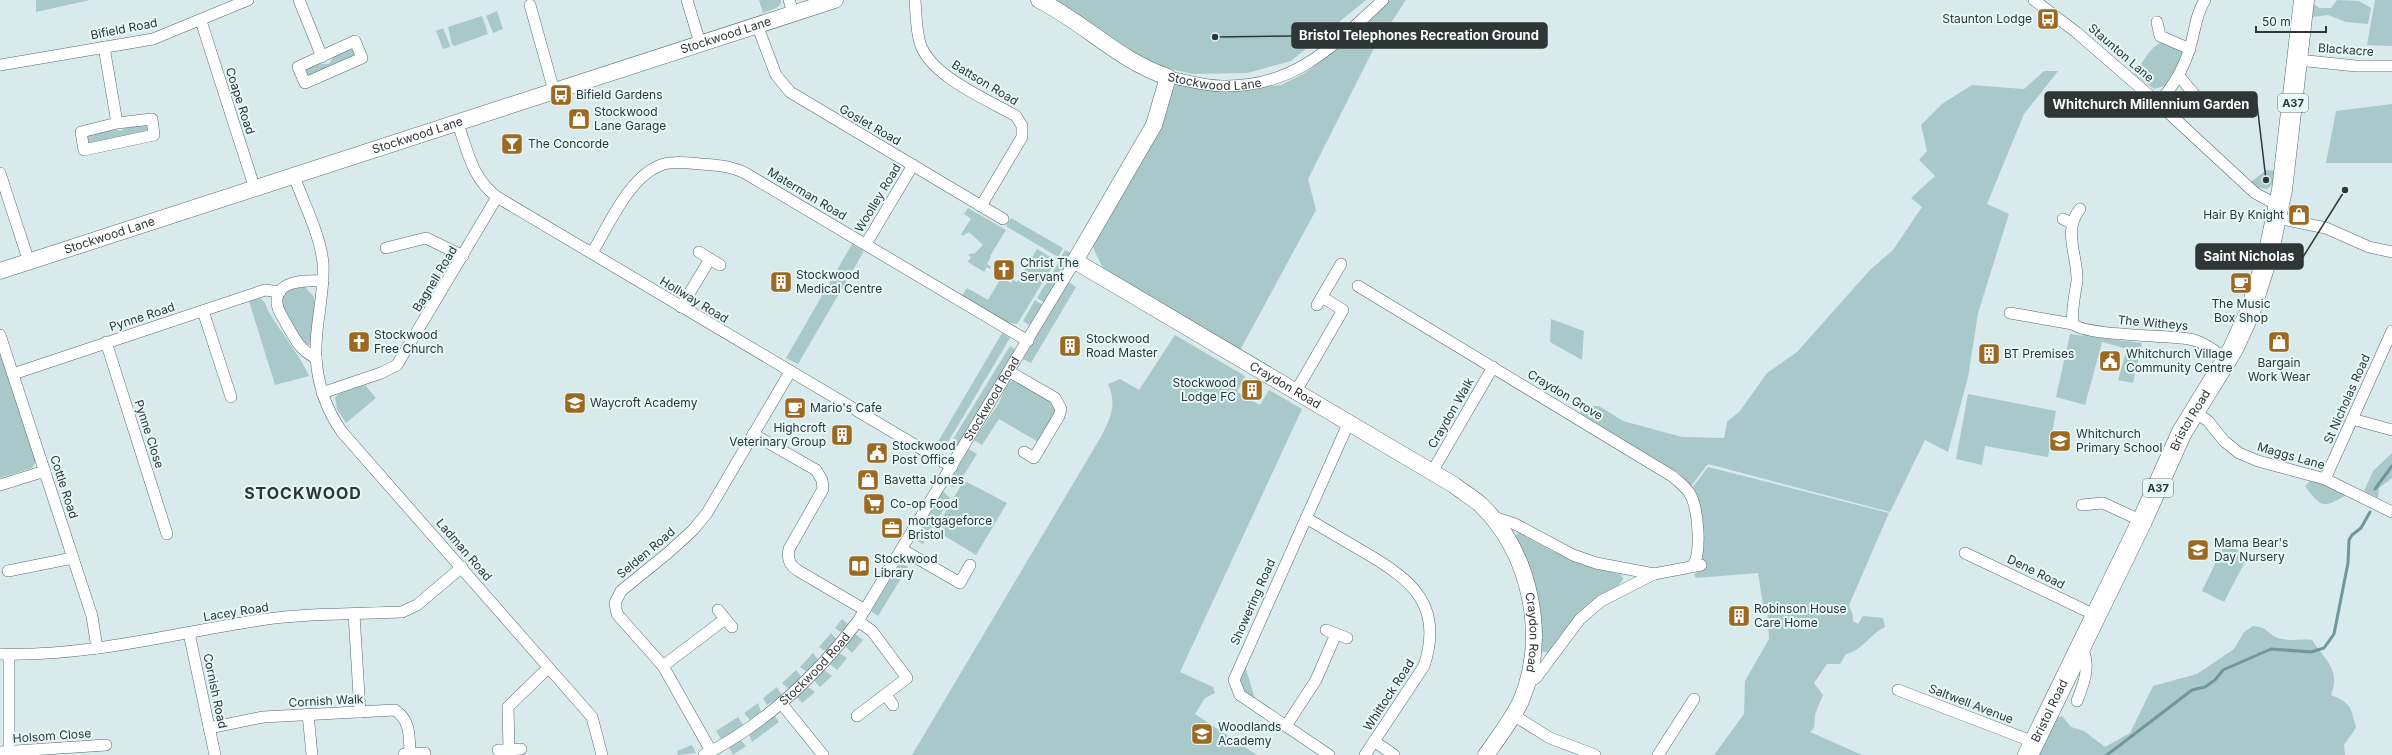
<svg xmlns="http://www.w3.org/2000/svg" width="2392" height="755" viewBox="0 0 2392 755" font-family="Inter,sans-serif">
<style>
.green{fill:#a8c8ca}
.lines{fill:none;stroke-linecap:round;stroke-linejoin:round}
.stream{stroke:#70979a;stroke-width:3}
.street-casing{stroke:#59696a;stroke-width:12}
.secondary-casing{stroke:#59696a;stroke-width:17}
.highway-casing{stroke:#59696a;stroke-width:21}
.street{stroke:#fff;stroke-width:11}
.secondary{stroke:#fff;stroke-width:16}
.highway{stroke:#fff;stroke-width:20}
.labels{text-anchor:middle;stroke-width:4;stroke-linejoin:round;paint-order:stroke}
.shield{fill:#e6f8f9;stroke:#667070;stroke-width:1}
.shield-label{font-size:11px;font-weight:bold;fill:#2f3636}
.poi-label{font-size:12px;fill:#2f3636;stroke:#e6f8f9;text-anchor:start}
.street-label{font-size:12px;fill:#2f3636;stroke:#e6f8f9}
.district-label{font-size:16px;font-weight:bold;letter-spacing:1px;fill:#2f3636;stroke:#e6f8f9}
.leader{fill:none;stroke:#2f3636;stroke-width:1.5}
.callout-dot{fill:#2f3636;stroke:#e6f8f9;stroke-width:1.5}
.callout{fill:#2f3636;stroke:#2f3636;stroke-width:1.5}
.callout-label{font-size:13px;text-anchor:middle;font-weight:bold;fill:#fff}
</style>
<rect width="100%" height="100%" fill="#d8eaec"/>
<path class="green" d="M36 0H90L36 12Z
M759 0H781C781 9 770 10 763 13Z
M1057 0H1366L1291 61 1247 73 1193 74 1153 65 1075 14Z
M1390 0H1406L1374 48 1308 179 1316 210 1239 352 1106 274 1094 250 1093 243 1170 90 1177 84 1230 91 1281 85 1303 74 1322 61Z
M2337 0 2359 1 2371 8 2368 24 2346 22 2328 15 2312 17 2313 3 2319 8H2331Z
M2375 0H2392V46L2367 45Z
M497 11 503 29 493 33 486 16Z
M482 16 488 34 454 46 452 44 448 27Z
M443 28 450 45V47L443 49 436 31Z
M2164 41 2183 50 2184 55 2164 86 2154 89 2134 74C2142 64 2151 45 2164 41Z
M351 47 356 55 310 78 304 74 305 66 316 61C324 66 332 66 333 55Z
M2044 71H2058L2024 114 1987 204 2009 214 1978 313 1968 377 1948 452 1925 440 1890 512 1708 464 1691 486 1679 473 1586 419 1580 413 1585 406H1599L1623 421 1682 437 1724 438 1727 422 1740 411 1767 373 1797 352 1870 270 1893 250 1922 207 1911 198 1935 176 1919 160 1927 151 1921 125 1942 104 1972 85 2024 89Z
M2392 104V163H2326L2336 111Z
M147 124 149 131 89 144 85 136 112 129 121 131 127 126Z
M2266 170 2279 171 2273 184 2267 189 2258 188 2251 182Z
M968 208 1006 230 990 256 991 257 987 264 991 267 990 269 987 267 984 272 968 262 971 257 968 255 972 253 974 254 983 245 969 232 963 236 961 234 971 219 964 214Z
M1011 218 1063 248 1058 257 1006 226Z
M852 244 864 251 798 364 786 358Z
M1037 249 1052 258 1054 264 1017 324 1007 322 961 297 967 288 988 300 1001 278 1011 283 1013 280 1017 282Z
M1065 250 1073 254 1068 263 1060 259Z
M1059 262 1067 266 1045 303 1037 298Z
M1069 282 1076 287 1031 363 1023 359Z
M305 287 314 297 315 305 311 344 307 346C301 342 298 334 294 328 280 308 273 290 305 287Z
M260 298C267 303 266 308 270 314 282 334 300 355 309 376L275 385 249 301Z
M1035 300 1044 306 1031 326 1023 321Z
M1551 319 1584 331 1582 360 1550 342Z
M1002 333 1010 338 942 452 935 447Z
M2070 334 2142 343 2133 383 2118 380 2127 349 2102 342 2085 405 2056 397Z
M1175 335 1245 376 1237 392 1260 405 1269 390 1302 409 1180 672 1213 687 1215 693 1205 698 1195 714 1257 755H912L1102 435C1111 417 1117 403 1108 384L1120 379 1139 390Z
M1010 346 1016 350 955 454 947 449Z
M0 350 36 461 32 468 0 478Z
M1012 380H1018L1053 401 1057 412 1040 443 999 419 982 445 974 440 999 403 1005 388Z
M365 385 376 398 346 423 337 409 335 397 341 393Z
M1968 394 2056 411 2048 457 1985 446 1982 465 1956 459Z
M969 449 977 454 957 486 952 487 948 484Z
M2392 453V478L2379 488 2378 498 2364 491 2373 471Z
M1708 467 1889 513 1849 605 1853 616V621L1858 624 1863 616 1883 618 1885 627C1869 635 1863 650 1846 654L1840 664H1827L1814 683 1823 695 1815 714 1814 728 1810 732 1862 755H1714L1744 714 1745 681 1769 639 1767 606 1763 605 1758 573 1696 578 1694 575 1700 569 1698 508 1693 487Z
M2317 480 2350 493C2325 507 2323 511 2305 486L2310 481Z
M963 482H967L1007 503 976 555 935 530Z
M943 491 950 498 923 544 915 540Z
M1519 533 1552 551 1581 563 1621 575 1623 579 1619 585 1599 598 1549 653 1540 651 1515 543V536Z
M2224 545 2249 554 2224 602 2202 591Z
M901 562 908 567 878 616 871 611Z
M842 619 849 625 841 632 835 628Z
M2253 626C2268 628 2264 630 2274 636 2286 643 2299 638 2312 640 2325 660 2341 669 2331 695 2351 703 2351 707 2356 728L2344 745 2345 755H2037L2055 718 2062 716 2071 727 2084 731 2105 747 2130 733 2153 686 2197 674 2234 649 2244 632Z
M831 633 837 640 827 652 819 647Z
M855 634 863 640 852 653 845 646Z
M813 653 819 661 807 672 800 667Z
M839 653 847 658 837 670 830 664Z
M1245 666 1255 699 1244 692 1239 681Z
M796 670 802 678 789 689 782 683Z
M824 670 832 676 820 687 814 680Z
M807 686 815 692 802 703 796 696Z
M777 687 782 696 767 705 763 698Z
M758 703 761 712 750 720 744 713Z
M774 715 779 722 752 742 749 733Z
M738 717 743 725 721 739 716 731Z
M740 739 746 746 733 755 729 747Z
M692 745 696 753 678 755 677 751Z"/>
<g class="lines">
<path class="stream" d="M2375 489 2392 466
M2107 755 2192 690 2205 687 2215 680 2223 670 2271 649 2311 652 2324 648 2334 634 2348 563 2349 540 2352 535 2361 528 2370 512"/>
<g class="street-casing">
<g id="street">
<path d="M299 0 322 57"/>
<path d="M687 0 700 43"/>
<path d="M789 0 793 12"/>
<path d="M915 0C916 13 916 30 920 43 930 76 988 100 1016 116L1022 126V137L981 206"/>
<path d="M2034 0 2076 32 2159 104 2255 193 2279 206"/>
<path d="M530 5 554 91"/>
<path d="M201 21 255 189"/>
<path d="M2157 22 2160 36 2190 49"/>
<path d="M757 25 776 75 790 92 1003 219"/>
<path d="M355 41 362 58 305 83 298 67Z"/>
<path d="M104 47 117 123 152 119 154 135 84 150 81 132 117 123"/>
<path d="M2298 60 2356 66H2392"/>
<path d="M0 65 153 39 248 0"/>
<path d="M2179 76 2198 99 2193 109"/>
<path id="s1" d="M1168 77C1186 80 1204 86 1222 86 1295 88 1334 45 1383 0"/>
<path d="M2159 104C2172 86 2183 71 2189 50 2195 34 2195 15 2205 0"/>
<path d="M458 124C468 152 472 178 497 197L952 467"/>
<path d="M0 173 29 262"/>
<path d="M294 176C304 204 320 234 323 263 325 295 314 327 316 358 318 385 327 411 342 432L592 717 602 755"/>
<path d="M2080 209C2062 231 2078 256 2077 281 2075 295 2071 310 2073 324 2086 336 2167 335 2189 339 2203 341 2216 352 2227 359"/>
<path d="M2277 218 2326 228 2369 247 2392 252"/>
<path d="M2063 219 2072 223"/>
<path d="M866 244 913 165"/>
<path d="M386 248 426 238 463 256"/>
<path d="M699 252 720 265"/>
<path d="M592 253C609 225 630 174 664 164 675 161 689 163 700 164 716 165 731 166 745 173L1028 341"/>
<path d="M1358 286 1672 476C1678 481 1686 487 1690 494 1698 508 1702 552 1693 566"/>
<path d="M1317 305 1341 264"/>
<path d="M681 307 710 259"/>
<path d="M203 311 231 397"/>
<path d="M2010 313 2073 324"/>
<path d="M0 335 92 616 97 648"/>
<path d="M106 342 167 534"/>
<path d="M316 358C300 350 297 342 288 327 285 321 280 314 278 308 270 280 306 280 323 281"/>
<path d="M1010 372 1055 398 1061 409 1059 416 1034 458 1024 452"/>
<path d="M13 374 265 290 280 292"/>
<path d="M1296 391 1343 310 1322 297"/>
<path d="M322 393 381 373 397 365 497 197"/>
<path d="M2193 411 2208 421 2224 441 2239 453 2258 461 2325 479 2392 512"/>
<path d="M2352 419 2392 430"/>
<path d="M753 434 816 470 822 480 823 489 789 549C787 558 789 565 797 570L865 610"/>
<path d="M1432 472 1493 367"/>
<path d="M2325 479 2392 331"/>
<path d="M0 485 45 471"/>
<path d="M2082 505 2103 503 2142 521"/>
<path d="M1490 516 1515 524 1573 555 1596 563 1654 574 1701 565"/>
<path d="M1306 518C1325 529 1345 541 1364 552 1412 580 1444 605 1424 666L1365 755"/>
<path d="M903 550 960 583 970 565"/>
<path d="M1965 553 2095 615"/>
<path d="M8 571 73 558"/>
<path d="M718 610 732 627"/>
<path d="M354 614 360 712"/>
<path d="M1326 630 1347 638"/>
<path d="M189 633 215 755"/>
<path d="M0 654C88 657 174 633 260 620 307 613 355 614 402 612L417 605 462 567"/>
<path d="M9 655V752"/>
<path d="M663 666 725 619"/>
<path d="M1526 683 1536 678 1580 619 1601 601 1654 574"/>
<path d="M1898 690 2034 742"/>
<path d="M886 695 893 705"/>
<path d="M2077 701C2085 681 2091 665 2081 645"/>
<path d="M781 703 823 755"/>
<path d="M308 714 312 755"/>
<path d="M1513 715 1550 738 1595 755"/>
<path d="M857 716 907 678 872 631 858 621"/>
<path d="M1286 726 1316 680 1336 634"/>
<path d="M209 728 263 717 395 710C411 721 409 736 410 753"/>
<path d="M1374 741 1394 755"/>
<path d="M498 750H509L508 707 548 668"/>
<path d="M509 750 521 749"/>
<path d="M711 751 663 666 617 614 615 603 621 591 669 552 693 530 707 513 790 372"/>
<path d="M0 752 106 745"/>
<path d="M404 754 425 753"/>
<path id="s2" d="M704 755C765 724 817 675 858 621L1075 261"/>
<path d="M1329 755 1240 695 1234 680 1349 422"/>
<path d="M1658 755 1694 699"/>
</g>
</g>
<g class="secondary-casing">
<g id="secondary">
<path id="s3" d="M1039 0C1085 23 1119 61 1168 77L1154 125 1075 261 1454 485C1463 492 1473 498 1481 505 1531 554 1548 637 1521 701 1512 720 1498 738 1486 755"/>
<path id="s4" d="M0 271 835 0"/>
</g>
</g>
<g class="highway-casing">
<g id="highway">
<path id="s5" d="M2028 755 2142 521 2182 432 2233 349 2250 312 2268 255 2282 190 2304 0"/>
</g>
</g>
<use href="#street" class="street"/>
<use href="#secondary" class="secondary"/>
<use href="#highway" class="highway"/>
</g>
<defs>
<g id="bus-square" transform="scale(1.15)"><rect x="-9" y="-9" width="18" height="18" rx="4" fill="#9d6820" stroke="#e6f8f9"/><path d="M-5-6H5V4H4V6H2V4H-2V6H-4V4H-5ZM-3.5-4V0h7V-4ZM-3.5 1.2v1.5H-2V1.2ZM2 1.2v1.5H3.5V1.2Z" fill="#fff"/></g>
<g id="shop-square" transform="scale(1.15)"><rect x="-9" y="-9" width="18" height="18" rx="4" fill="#9d6820" stroke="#e6f8f9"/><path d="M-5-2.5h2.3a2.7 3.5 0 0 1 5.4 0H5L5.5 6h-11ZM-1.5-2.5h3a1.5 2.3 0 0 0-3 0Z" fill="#fff"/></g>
<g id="bar-square" transform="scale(1.15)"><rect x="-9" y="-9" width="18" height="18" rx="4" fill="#9d6820" stroke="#e6f8f9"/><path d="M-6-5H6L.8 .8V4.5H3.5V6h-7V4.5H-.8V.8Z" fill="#fff"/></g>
<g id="church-square" transform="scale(1.15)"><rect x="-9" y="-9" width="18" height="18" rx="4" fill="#9d6820" stroke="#e6f8f9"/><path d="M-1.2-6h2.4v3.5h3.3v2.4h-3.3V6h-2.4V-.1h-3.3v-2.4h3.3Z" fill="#fff"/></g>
<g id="building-square" transform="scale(1.15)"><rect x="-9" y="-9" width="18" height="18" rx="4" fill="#9d6820" stroke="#e6f8f9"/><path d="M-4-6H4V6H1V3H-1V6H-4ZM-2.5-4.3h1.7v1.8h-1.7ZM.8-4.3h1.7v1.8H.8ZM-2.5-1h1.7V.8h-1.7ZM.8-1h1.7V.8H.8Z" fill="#fff"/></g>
<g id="cafe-square" transform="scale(1.15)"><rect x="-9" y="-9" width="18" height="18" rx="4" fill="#9d6820" stroke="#e6f8f9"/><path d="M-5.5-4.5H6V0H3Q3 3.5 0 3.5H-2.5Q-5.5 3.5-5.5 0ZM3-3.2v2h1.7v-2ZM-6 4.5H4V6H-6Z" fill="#fff"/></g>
<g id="civic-square" transform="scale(1.15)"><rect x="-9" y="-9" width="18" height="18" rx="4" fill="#9d6820" stroke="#e6f8f9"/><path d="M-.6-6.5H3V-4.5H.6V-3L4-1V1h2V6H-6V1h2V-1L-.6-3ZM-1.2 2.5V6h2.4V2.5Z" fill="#fff"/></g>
<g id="school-square" transform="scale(1.15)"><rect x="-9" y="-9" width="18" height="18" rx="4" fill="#9d6820" stroke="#e6f8f9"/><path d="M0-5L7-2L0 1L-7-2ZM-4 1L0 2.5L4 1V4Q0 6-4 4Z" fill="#fff"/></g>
<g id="supermarket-square" transform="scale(1.15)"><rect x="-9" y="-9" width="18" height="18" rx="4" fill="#9d6820" stroke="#e6f8f9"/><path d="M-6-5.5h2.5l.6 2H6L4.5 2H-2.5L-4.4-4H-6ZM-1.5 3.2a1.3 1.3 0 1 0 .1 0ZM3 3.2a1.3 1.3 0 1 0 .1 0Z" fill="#fff"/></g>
<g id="office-square" transform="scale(1.15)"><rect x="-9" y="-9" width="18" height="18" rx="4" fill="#9d6820" stroke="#e6f8f9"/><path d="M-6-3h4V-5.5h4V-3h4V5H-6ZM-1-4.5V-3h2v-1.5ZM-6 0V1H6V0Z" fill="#fff"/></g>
<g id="library-square" transform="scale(1.15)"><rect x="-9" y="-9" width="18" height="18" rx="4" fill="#9d6820" stroke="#e6f8f9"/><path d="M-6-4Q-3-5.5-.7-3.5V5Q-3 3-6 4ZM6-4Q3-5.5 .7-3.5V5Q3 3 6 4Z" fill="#fff"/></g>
</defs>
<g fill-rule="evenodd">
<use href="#bus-square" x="2048" y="19"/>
<use href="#bus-square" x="561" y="95"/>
<use href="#shop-square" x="579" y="119"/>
<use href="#bar-square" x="512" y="144"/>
<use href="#shop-square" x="2299" y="215"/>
<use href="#church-square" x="1004" y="270"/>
<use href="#building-square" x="781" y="282"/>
<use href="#cafe-square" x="2241" y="283"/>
<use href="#church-square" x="359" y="342"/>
<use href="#shop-square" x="2279" y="342"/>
<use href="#building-square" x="1070" y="346"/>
<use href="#building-square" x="1989" y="354"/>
<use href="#civic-square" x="2110" y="361"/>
<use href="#building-square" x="1252" y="390"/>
<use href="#school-square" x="575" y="403"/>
<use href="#cafe-square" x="795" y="408"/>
<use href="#building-square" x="842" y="435"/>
<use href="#school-square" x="2060" y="441"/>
<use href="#civic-square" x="877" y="453"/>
<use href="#shop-square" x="868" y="480"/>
<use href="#supermarket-square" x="874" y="504"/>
<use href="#office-square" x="892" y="528"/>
<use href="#school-square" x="2198" y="550"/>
<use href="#library-square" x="859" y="566"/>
<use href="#building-square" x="1739" y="616"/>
<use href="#school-square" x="1202" y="734"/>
</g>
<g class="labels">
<g class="shield">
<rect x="2278" y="94" width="30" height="18" rx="3"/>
<rect x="2143" y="479" width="30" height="18" rx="3"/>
</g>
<g class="shield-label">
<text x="2293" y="107">A37</text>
<text x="2158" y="492">A37</text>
</g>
<g class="poi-label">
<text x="2032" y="23" text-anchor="end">Staunton Lodge</text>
<text x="576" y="99">Bifield Gardens</text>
<text x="594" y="116">Stockwood<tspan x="594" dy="14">Lane Garage</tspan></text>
<text x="528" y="148">The Concorde</text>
<text x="2284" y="219" text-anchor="end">Hair By Knight</text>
<text x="1020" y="267">Christ The<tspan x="1020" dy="14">Servant</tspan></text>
<text x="796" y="279">Stockwood<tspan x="796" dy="14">Medical Centre</tspan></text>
<text x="2241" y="308" text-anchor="middle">The Music<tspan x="2241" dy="14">Box Shop</tspan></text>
<text x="374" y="339">Stockwood<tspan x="374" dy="14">Free Church</tspan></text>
<text x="1086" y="343">Stockwood<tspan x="1086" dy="14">Road Master</tspan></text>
<text x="2004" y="358">BT Premises</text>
<text x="2126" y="358">Whitchurch Village<tspan x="2126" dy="14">Community Centre</tspan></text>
<text x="2279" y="367" text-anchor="middle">Bargain<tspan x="2279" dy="14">Work Wear</tspan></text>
<text x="1236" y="387" text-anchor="end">Stockwood<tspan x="1236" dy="14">Lodge FC</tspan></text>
<text x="590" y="407">Waycroft Academy</text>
<text x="810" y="412">Mario's Cafe</text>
<text x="826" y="432" text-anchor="end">Highcroft<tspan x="826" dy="14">Veterinary Group</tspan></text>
<text x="2076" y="438">Whitchurch<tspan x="2076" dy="14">Primary School</tspan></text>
<text x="892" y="450">Stockwood<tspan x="892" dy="14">Post Office</tspan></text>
<text x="884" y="484">Bavetta Jones</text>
<text x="890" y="508">Co-op Food</text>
<text x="908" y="525">mortgageforce<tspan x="908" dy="14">Bristol</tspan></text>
<text x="2214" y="547">Mama Bear's<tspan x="2214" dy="14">Day Nursery</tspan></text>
<text x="874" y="563">Stockwood<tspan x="874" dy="14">Library</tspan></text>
<text x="1754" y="613">Robinson House<tspan x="1754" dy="14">Care Home</tspan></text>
<text x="1218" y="731">Woodlands<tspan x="1218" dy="14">Academy</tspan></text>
</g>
<g class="street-label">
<text transform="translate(124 29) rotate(-11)" y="4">Bifield Road</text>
<text dy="4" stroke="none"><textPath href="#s4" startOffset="763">Stockwood Lane</textPath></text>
<text transform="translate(2346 50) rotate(4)" y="4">Blackacre</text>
<text transform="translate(2121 53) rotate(41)" y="4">Staunton Lane</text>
<text dy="4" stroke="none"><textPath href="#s1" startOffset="47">Stockwood Lane</textPath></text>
<text transform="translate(985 83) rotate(31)" y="4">Battson Road</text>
<text transform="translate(240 101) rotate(72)" y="4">Coape Road</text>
<text transform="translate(870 125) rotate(30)" y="4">Goslet Road</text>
<text dy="4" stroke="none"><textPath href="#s4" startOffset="439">Stockwood Lane</textPath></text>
<text transform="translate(807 194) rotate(31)" y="4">Materman Road</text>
<text transform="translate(878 198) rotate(-59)" y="4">Woolley Road</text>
<text dy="4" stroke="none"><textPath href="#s4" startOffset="115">Stockwood Lane</textPath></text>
<text transform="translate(435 279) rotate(-59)" y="4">Bagnell Road</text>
<text transform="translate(694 300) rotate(31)" y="4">Hollway Road</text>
<text transform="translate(142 317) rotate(-18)" y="4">Pynne Road</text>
<text transform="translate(2153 323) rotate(5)" y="4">The Witheys</text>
<text dy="4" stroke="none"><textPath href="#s3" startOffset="602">Craydon Road</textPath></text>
<text transform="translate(1565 395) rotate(31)" y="4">Craydon Grove</text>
<text transform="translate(2347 399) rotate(-66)" y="4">St Nicholas Road</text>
<text dy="4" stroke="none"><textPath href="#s2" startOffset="465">Stockwood Road</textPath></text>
<text transform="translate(1451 413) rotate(-60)" y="4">Craydon Walk</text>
<text dy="4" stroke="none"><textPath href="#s5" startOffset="372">Bristol Road</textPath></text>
<text transform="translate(149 434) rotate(72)" y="4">Pynne Close</text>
<text transform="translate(2291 456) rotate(16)" y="4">Maggs Lane</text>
<text transform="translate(64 487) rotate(72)" y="4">Cottle Road</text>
<text transform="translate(464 550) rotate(49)" y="4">Ladman Road</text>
<text transform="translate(646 553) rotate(-40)" y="4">Selden Road</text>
<text transform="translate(2036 572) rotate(26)" y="4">Dene Road</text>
<text transform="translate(1253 602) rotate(-66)" y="4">Showering Road</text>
<text transform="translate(236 612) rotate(-9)" y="4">Lacey Road</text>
<text dy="4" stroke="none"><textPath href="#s3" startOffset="973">Craydon Road</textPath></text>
<text dy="4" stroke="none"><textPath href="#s2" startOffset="141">Stockwood Road</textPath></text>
<text transform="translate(215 691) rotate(78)" y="4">Cornish Road</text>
<text transform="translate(1389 695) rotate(-57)" y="4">Whittock Road</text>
<text transform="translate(326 701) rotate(-3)" y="4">Cornish Walk</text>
<text transform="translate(1971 704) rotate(21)" y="4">Saltwell Avenue</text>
<text dy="4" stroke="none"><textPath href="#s5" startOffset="49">Bristol Road</textPath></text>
<text transform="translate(52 736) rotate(-4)" y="4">Holsom Close</text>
</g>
<g class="district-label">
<text x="303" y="499">STOCKWOOD</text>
</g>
</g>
<path class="leader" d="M1215 37L1292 36M2266 180L2257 104M2345 190L2303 257"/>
<g class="callout-dot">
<circle cx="1215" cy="37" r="4"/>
<circle cx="2266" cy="180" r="4"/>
<circle cx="2345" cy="190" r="4"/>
</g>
<g class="callout">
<rect x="1292" y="23" width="255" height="25" rx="4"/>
<rect x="2045" y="92" width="212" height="25" rx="4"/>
<rect x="2196" y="244" width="107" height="25" rx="4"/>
</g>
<g class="callout-label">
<text x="1419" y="40">Bristol Telephones Recreation Ground</text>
<text x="2151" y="109">Whitchurch Millennium Garden</text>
<text x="2249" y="261">Saint Nicholas</text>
</g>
<path d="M2256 26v6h70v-6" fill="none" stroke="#2f3636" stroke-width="2"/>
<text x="2262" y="26" font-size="12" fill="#2f3636" stroke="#e6f8f9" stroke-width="3" paint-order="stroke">50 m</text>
</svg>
